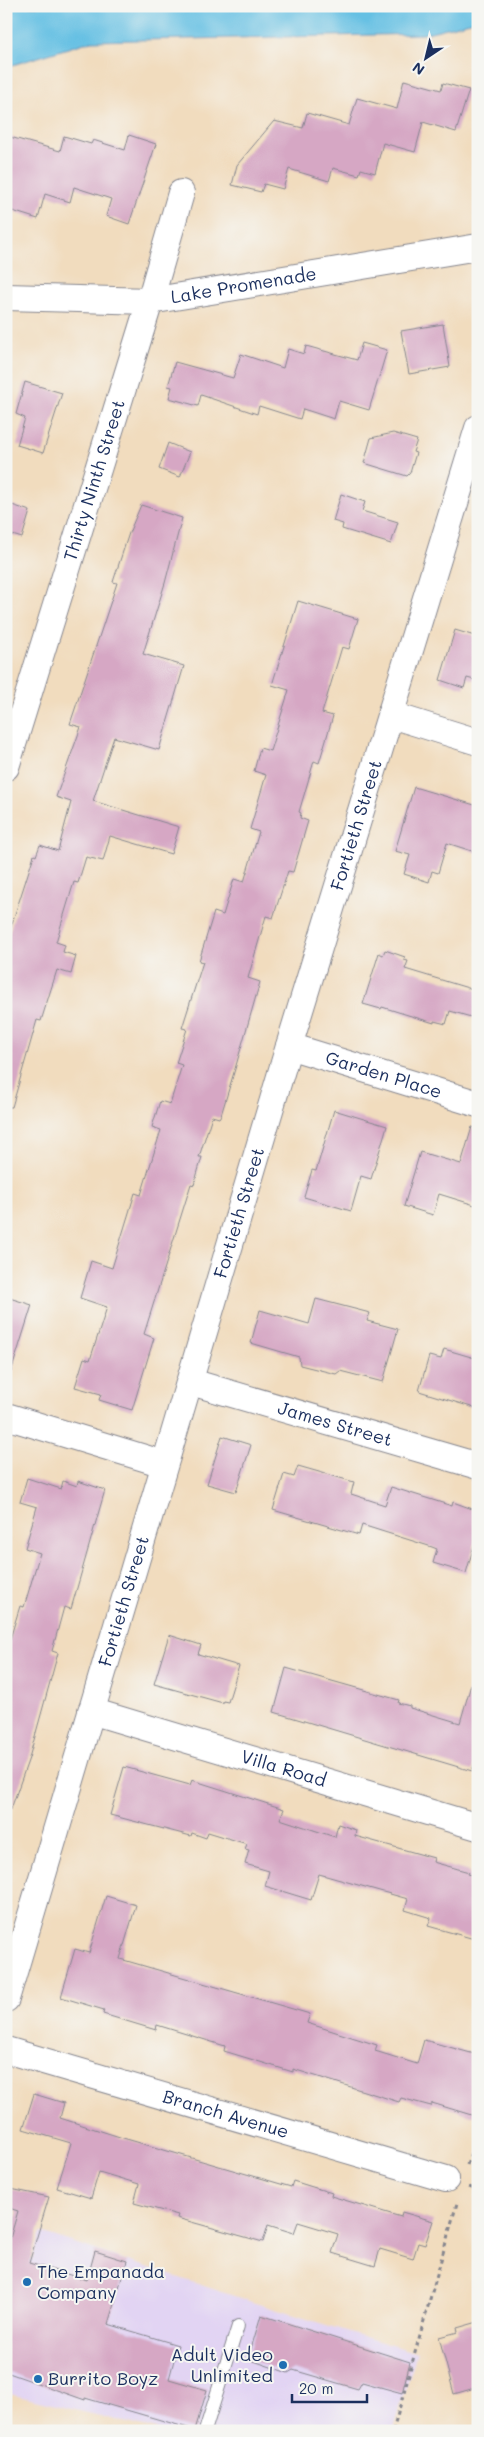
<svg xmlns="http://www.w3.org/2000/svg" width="484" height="2437" viewBox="0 0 484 2437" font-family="Mali,sans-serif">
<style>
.built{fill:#e2d4f3}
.water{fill:#65c0e3;stroke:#4078a0}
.building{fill:#d6a7c4}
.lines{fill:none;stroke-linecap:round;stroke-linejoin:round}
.service-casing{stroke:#86868e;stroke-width:14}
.minor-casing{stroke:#86868e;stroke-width:28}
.path{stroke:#86868e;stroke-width:3;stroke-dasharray:4 4;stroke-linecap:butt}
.service{stroke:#fff;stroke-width:12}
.minor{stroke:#fff;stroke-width:26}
.poi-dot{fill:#1f6fb2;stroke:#f6f6f2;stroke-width:2}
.labels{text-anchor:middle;stroke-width:4;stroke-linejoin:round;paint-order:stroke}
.street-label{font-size:18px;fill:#1b2f5e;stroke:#f6f6f2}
.poi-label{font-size:18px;fill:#1b2f5e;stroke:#f6f6f2;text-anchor:start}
</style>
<rect width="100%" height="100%" fill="#f6f6f2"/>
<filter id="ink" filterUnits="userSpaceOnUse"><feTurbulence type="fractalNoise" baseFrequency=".02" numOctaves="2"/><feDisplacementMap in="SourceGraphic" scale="10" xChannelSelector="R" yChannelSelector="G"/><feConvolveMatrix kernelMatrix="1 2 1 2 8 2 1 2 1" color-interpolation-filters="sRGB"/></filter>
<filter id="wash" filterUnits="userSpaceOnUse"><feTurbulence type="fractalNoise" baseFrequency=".0096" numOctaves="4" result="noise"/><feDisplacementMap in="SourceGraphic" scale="20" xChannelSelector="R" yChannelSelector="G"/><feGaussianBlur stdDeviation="1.12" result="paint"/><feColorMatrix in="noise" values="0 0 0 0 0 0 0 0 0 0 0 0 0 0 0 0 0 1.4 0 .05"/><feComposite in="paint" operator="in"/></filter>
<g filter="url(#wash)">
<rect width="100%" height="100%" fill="#f1dcbe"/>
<path class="built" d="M41 2232 255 2303 417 2353 392 2431H161L6 2393V2252L32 2259Z"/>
<path class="water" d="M6 6H478V20L423 34 91 41 6 67Z"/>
<g id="blocks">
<path class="building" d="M404 80 441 90 443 83 469 90 456 132 423 122 415 152 383 143 375 173 361 169 359 175 333 168 329 181 289 169 283 189 264 184 261 192 232 185 237 165 274 121 303 128 307 113 349 125 357 98 397 109Z
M129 135 156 144 129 224 106 216 111 199 74 187 70 202 45 194 38 219 6 209V150L10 137 60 151 64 136 91 144 93 140 125 150Z
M443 324 450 367 409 374 401 331Z
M362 343 387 350 369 410 339 401 334 419 303 409 300 419 259 406 257 414 201 395 198 406 169 398 172 387 168 386 175 362 233 378 241 354 283 368 288 349 304 354 306 346 357 360Z
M25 382 62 393 43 453 17 445 25 418 16 414Z
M393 433 417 440 413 452 416 453 410 473 407 476 364 463 371 438Z
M168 443 190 452 180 477 159 469Z
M341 494 365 502 362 511 398 522 391 544 342 529 343 524 333 521Z
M6 503 30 511 22 538 6 533Z
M141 505 182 518 165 583 143 654 184 666 159 750 114 737 93 801 179 827 171 854 110 836 103 861 86 857 78 883 74 882 56 942 65 945 63 952 76 956 71 974 57 970 41 1021 37 1020 12 1107H6V942L34 855 36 856 40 845 58 851 71 802 56 797 81 727 70 724 117 583 113 582 129 533Z
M298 601 358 619 349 649 342 647 322 713 333 716 319 763 314 761 299 812 301 813 300 818 308 821 293 872 288 871 273 918 266 916 248 978 260 982 235 1069 221 1115 219 1118 212 1116 199 1157H202L194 1185 191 1184 144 1334 154 1338 132 1410 99 1400 101 1394 75 1387 84 1358 90 1360 107 1307 80 1298 91 1261 112 1268 135 1193 141 1195 161 1130 152 1127 160 1101 170 1104 182 1065 176 1063 187 1029 182 1028 203 962 199 961 214 912 223 915 234 879 244 882 259 832 250 829 266 775 254 771 260 748 270 751 289 690 272 685Z
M455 630 478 637V681L467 678 464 688 440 680Z
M414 787 478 806V853L447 843 438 873 432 871 429 882 404 874 410 855 395 851Z
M385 950 405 957 404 960 408 961 405 969 478 991V1019L450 1011 446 1024 434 1021V1023L382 1007 381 1009 363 1004 379 953 383 955Z
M334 1110 387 1126 371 1179 361 1176 351 1211 304 1197 312 1170 316 1171Z
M472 1127 478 1128V1206L439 1194 433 1215 404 1206 420 1152 461 1164Z
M6 1297 32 1305 11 1372H6Z
M316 1299 370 1313 367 1321 398 1329 383 1382 340 1371 336 1374 300 1365 299 1357 251 1343 260 1310 309 1324Z
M444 1349 478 1359V1409L419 1391 429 1356 441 1359Z
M222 1436 251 1445 236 1492 207 1484Z
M298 1466 354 1482 351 1494 385 1505 391 1487 452 1506 453 1502 478 1511V1532L466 1573 433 1563 437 1549 432 1547 362 1525 359 1535 273 1510 284 1474 294 1477Z
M27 1478 61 1489 63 1481 77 1486 78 1481 105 1490 71 1609 64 1607 52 1651 58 1653 29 1758 11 1809H6V1638L10 1639 20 1606 24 1607 40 1553 25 1548 37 1507 20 1502Z
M169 1635 201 1645 198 1654 239 1666 228 1702 223 1701V1703L154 1684Z
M286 1668 399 1700 398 1703 410 1706V1708L460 1723 472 1681 478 1682V1752L472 1771 274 1712Z
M124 1767 190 1785 192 1780 284 1809 280 1819 335 1837 338 1824 356 1830 355 1836 434 1858 433 1862 469 1872 468 1874 478 1877V1940L428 1926 431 1918 405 1910 408 1899 319 1874 311 1900 265 1886 269 1871 245 1864 249 1850 245 1849 247 1844 208 1832 206 1838 192 1833 191 1836 110 1815Z
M106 1896 136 1905 120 1959 310 2014 307 2023 377 2045 375 2051 417 2064 424 2040 478 2055V2117L432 2103 431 2106 401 2098 399 2102 293 2069V2072L224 2051 225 2046 157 2025 156 2030 103 2014 104 2010 61 1997 75 1949 89 1953Z
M34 2094 64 2103 60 2118 123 2138 291 2187 293 2181 332 2193 331 2196 401 2217 402 2212 433 2221 425 2245 418 2243 413 2259 380 2249 375 2266 332 2253 338 2234 298 2222 294 2233 268 2225 263 2242 177 2218 178 2215 134 2203 139 2184 99 2172 91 2198 57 2188 71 2143 23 2129Z
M6 2188 49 2197 29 2263 87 2280 95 2251 127 2261 108 2324 178 2345 169 2379 207 2390 195 2430 85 2398V2400L6 2372V2252L18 2211 6 2207Z
M261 2315 410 2362 402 2393 362 2382 358 2389 293 2370 288 2373 248 2359Z
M478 2322V2387L454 2394 439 2337 458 2332 457 2328Z"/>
</g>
</g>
<g filter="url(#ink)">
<use href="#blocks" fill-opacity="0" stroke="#86868e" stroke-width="1"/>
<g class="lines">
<g class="service-casing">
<path id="service" d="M205 2431 238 2326"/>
</g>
<g class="minor-casing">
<g id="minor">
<path id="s1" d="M6 297 150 301 478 247"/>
<path d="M391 715 478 742"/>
<path id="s2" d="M6 767 150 301 181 193"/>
<path id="s3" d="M289 1046 478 1104"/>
<path id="s4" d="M191 1382 478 1466"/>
<path d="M6 1416 164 1464"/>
<path id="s5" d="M91 1711 478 1827"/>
<path id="s6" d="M6 1999 289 1046 478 428"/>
<path id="s7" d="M6 2050 446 2179"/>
</g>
</g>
<path class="path" d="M467 2165 478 2131
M469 2187 478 2190
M393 2431 457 2203"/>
<use href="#service" class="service"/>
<use href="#minor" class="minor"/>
</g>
</g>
<g class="poi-dot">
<circle cx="27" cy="2282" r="5"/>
<circle cx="283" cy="2365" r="5"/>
<circle cx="38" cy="2379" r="5"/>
</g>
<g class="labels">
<g class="street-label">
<text dy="6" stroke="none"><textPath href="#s1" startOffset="239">Lake Promenade</textPath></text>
<text dy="6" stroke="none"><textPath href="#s2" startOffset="300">Thirty Ninth Street</textPath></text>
<text dy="6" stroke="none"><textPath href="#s6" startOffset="1225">Fortieth Street</textPath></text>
<text dy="6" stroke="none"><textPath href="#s3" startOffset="99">Garden Place</textPath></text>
<text dy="6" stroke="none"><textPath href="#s6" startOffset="820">Fortieth Street</textPath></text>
<text dy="6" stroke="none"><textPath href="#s4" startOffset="150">James Street</textPath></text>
<text dy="6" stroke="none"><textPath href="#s6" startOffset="415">Fortieth Street</textPath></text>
<text dy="6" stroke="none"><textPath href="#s5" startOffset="201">Villa Road</textPath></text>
<text dy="6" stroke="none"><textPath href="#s7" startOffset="229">Branch Avenue</textPath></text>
</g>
<g class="poi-label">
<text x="37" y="2278">The Empanada<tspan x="37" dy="21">Company</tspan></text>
<text x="273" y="2361" text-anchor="end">Adult Video<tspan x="273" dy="21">Unlimited</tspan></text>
<text x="48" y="2385">Burrito Boyz</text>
</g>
</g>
<rect width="484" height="2437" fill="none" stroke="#f6f6f2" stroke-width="25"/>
<g transform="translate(426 58) rotate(215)" stroke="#f6f6f2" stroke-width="4" paint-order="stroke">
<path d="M0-4L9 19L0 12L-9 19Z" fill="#1b2f5e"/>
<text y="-8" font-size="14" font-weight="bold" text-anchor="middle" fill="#1b2f5e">N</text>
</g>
<path d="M292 2394v8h75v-8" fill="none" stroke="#1b2f5e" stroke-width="2.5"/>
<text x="299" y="2394" font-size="15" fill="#1b2f5e" stroke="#f6f6f2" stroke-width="4" paint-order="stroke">20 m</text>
</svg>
